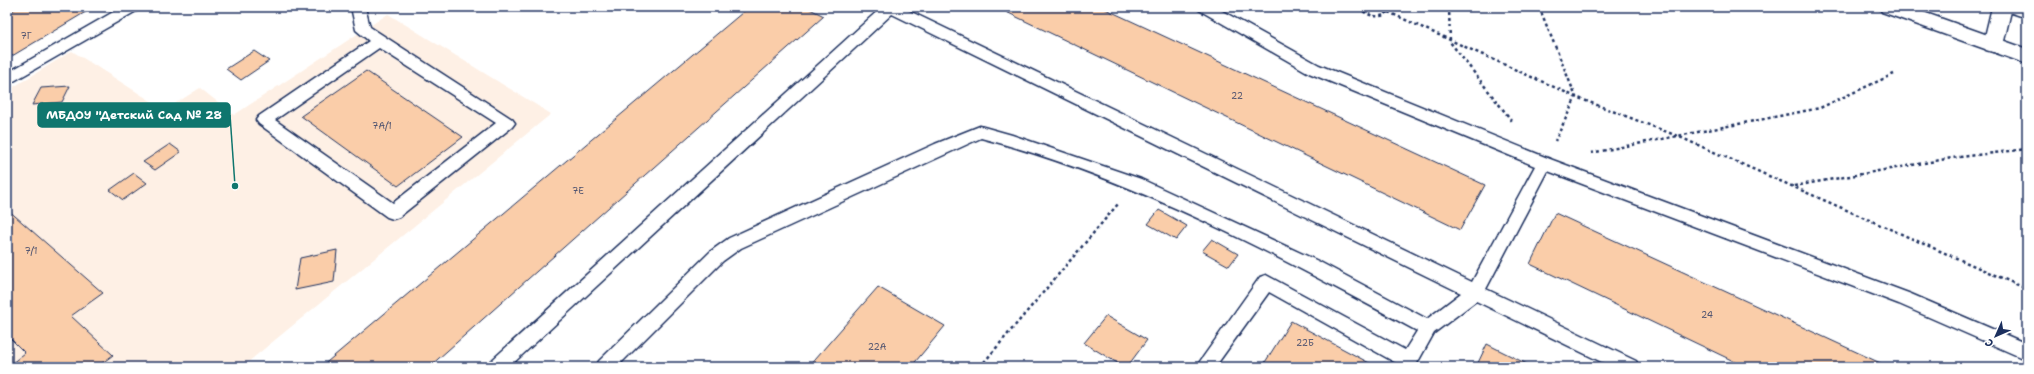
<svg xmlns="http://www.w3.org/2000/svg" width="2034" height="374" viewBox="0 0 2034 374" font-family="'Shantell Sans',sans-serif">
<style>
.built{fill:#fef0e5}
.building{fill:#facda9;stroke:#1b2f5e}
.lines{fill:none;stroke-linecap:round;stroke-linejoin:round}
.service-casing{stroke:#1b2f5e;stroke-width:3}
.minor-casing{stroke:#1b2f5e;stroke-width:3}
.secondary-casing{stroke:#1b2f5e;stroke-width:3}
.path{stroke:#1b2f5e;stroke-width:2.5;stroke-dasharray:3 3;stroke-linecap:butt}
.service{fill:#fff;fill-rule:evenodd}
.minor{fill:#fff;fill-rule:evenodd}
.secondary{fill:#fff;fill-rule:evenodd}
.labels{text-anchor:middle;stroke-width:3;stroke-linejoin:round;paint-order:stroke}
.number-label{font-size:9px;fill:#535671}
.leader{fill:none;stroke:#0f766e;stroke-width:1.5}
.callout-dot{fill:#0f766e;stroke:#fff;stroke-width:1.5}
.callout{fill:#0f766e;stroke:#0f766e;stroke-width:1.5}
.callout-label{font-size:12px;text-anchor:middle;font-weight:bold;fill:#fff}
</style>
<rect width="100%" height="100%" fill="#fff"/>
<filter id="ink" filterUnits="userSpaceOnUse"><feTurbulence type="fractalNoise" baseFrequency=".025" numOctaves="2"/><feDisplacementMap in="SourceGraphic" scale="8" xChannelSelector="R" yChannelSelector="G"/><feConvolveMatrix kernelMatrix="1 2 1 2 8 2 1 2 1" color-interpolation-filters="sRGB"/></filter>
<g filter="url(#ink)">
<path class="built" d="M388 14 551 114 242 367H7V91L72 51 165 110 200 88 234 115Z"/>
<path class="building" d="M18 7H94L7 59V14Z
M749 7H806L824 16 429 367H321Z
M996 7H1101L1485 185 1460 230Z
M254 51 269 61 241 80 226 69Z
M366 71 463 137 398 186 301 116Z
M70 86 62 102 32 105 41 88Z
M170 144 181 152 155 170 143 162Z
M134 173 147 183 123 200 110 190Z
M7 209 103 293 71 316 113 355 97 367H7L25 353 7 335Z
M1159 210 1187 226 1176 240 1148 224Z
M1555 213 1889 367H1746L1530 264Z
M1212 239 1238 254 1229 266 1202 251Z
M337 250 334 282 295 290 300 258Z
M878 287 945 326 911 367H808Z
M1106 316 1147 340 1127 367H1124L1084 343Z
M1291 321 1373 365 1372 367H1262Z
M1487 344 1533 367H1476Z"/>
<g class="lines">
<g class="service-casing">
<path id="service" d="M122 7H140L138 10 7 85V73Z
M351 7H365L370 27 512 119 515 123 512 127 399 217 393 219 387 217 259 124 256 120 259 116 369 41 356 30ZM379 48 496 123 393 203 275 120Z
M882 7H901L1472 282 1535 166 1309 73 1199 10 1197 7H1215L1319 65 1550 159 1911 294 2027 344V360L1899 304 1548 171 1486 289 1636 361 1639 367H1612L1476 301 1434 333 1415 367H1396L1398 364 1269 292 1215 367H1196L1260 277 1266 275 1405 350 1417 331C1278 256 1134 178 981 138L741 248 723 261 617 367H596L599 361 711 251 729 238 935 144 980 126 1012 135 1141 179 1318 261 1427 319 1461 293 892 14 509 367H488L491 361Z"/>
</g>
<g class="minor-casing">
<path id="minor" d="M1992 7H2012L2003 45 2000 50 1993 52 1986 50 1983 45Z"/>
</g>
<g class="secondary-casing">
<path id="secondary" d="M1879 7H1909L2027 49V64L1882 12Z
M2006 7H2027V18L2009 12Z"/>
</g>
<path class="path" d="M1359 7C1366 15 1375 18 1385 15L1390 7
M1449 7 1450 42 1512 121
M1539 7 1576 97 1555 141
M1388 12 1576 97 1675 135 2027 289
M1591 153 1820 108 1894 74
M1794 186 1952 158 2027 149
M980 367 1118 204"/>
<use href="#service" class="service"/>
<use href="#minor" class="minor"/>
<use href="#secondary" class="secondary"/>
</g>
</g>
<g class="labels">
<g class="number-label">
<text x="26" y="39">7Г</text>
<text x="1237" y="99">22</text>
<text x="382" y="129">7А/1</text>
<text x="578" y="194">7Е</text>
<text x="31" y="254">7/1</text>
<text x="1707" y="318">24</text>
<text x="1305" y="346">22Б</text>
<text x="877" y="350">22А</text>
</g>
</g>
<path class="leader" d="M235 186L230 115"/>
<circle class="callout-dot" cx="235" cy="186" r="4"/>
<rect class="callout" x="38" y="103" width="192" height="24" rx="4"/>
<g class="callout-label">
<text x="134" y="119">МБДОУ "Детский Сад № 28</text>
</g>
<rect width="2034" height="374" fill="none" stroke="#fff" stroke-width="24"/>
<rect x="12" y="12" width="2010" height="350" fill="none" stroke="#1b2f5e" stroke-width="1.5" filter="url(#ink)"/>
<g transform="translate(1996 336) rotate(225)" stroke="#ffffff" stroke-width="3" paint-order="stroke">
<path d="M0-3L7 15L0 10L-7 15Z" fill="#1b2f5e"/>
<text y="-6" font-size="11" font-weight="bold" text-anchor="middle" fill="#1b2f5e">С</text>
</g>
</svg>
